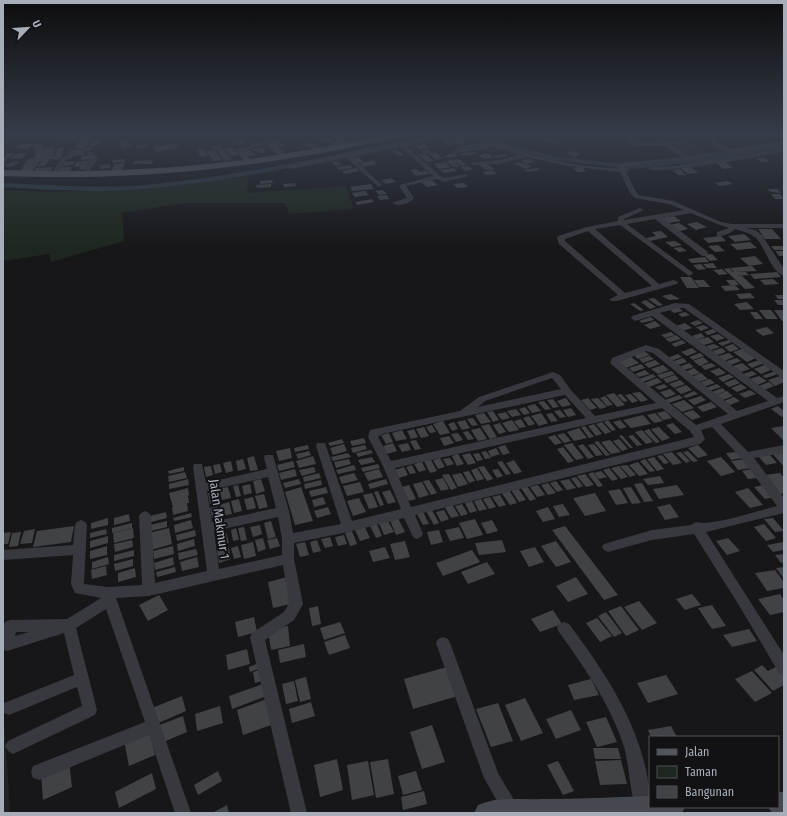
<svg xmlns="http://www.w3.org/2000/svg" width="787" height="816" viewBox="0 0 787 816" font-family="'Fira Sans Condensed',sans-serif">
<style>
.built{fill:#232326}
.green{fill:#1e271f}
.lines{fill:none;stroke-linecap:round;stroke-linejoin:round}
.canal{fill:#2c363e;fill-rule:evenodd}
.building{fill:#414246}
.street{fill:#37393e;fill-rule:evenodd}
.secondary{fill:#45484e;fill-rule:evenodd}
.primary{fill:#53565d;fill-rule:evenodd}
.labels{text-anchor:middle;stroke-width:4;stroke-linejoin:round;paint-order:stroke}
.street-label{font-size:13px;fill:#a8aeb9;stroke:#121214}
</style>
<rect width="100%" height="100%" fill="#171719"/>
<path class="built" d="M695 144 709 153 688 156 673 145Z
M3 709 8 776 10 813H3Z"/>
<path class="green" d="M248 176 247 193 346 186 354 209 289 214 285 203H185L122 213 124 241 51 262 49 254 3 261V190L42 192 132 190Z"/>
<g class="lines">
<path class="canal" d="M438 134H450L447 136C347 156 247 180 145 189 98 193 50 190 3 187V183C50 185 98 189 145 185 244 176 341 153 438 134Z
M480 134H488L503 143 552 156 632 165 706 157 784 144V148L706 161 632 169 552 160 499 145Z"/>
</g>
<path class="building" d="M343 134H353L357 137 349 138Z
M355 134H368L372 137 361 139Z
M497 134H506L512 137 507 134 517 136 507 139Z
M66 135 67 139 56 141 55 137Z
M327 135 334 141 324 143 317 137Z
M77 136 78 140 68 141V137Z
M90 136V141L78 142 80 137Z
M463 136 466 144H456L453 137Z
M339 137 344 142 332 146 330 144 337 141 333 138Z
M449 138 455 144 448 145 442 139Z
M549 138 556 139 559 140 555 143 545 141Z
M276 139 286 146 279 148 285 154 277 155 264 141Z
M101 140 98 145 89 146 91 141Z
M122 140H129L127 145 132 144 131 147 121 148V145H120Z
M242 140 246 144 239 145 237 143 233 144 231 142Z
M78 142H89L87 148 75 149Z
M261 142 265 145 252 147 249 144Z
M310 142 313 145 316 147 309 148 304 144Z
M43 143V148L34 149V144Z
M176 143 180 147 157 152 153 147Z
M20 144H32L28 149 13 148Z
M147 144 149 147 136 149 135 146Z
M425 144 429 148 419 150 415 146Z
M219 145 221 146 216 148 221 147 223 148 232 160 225 161 217 150 211 147Z
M92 146 90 151H85L84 155 72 156 75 150 88 149V147Z
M486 146 489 148 462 152 459 150Z
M55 147 54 159 45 160H49L45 166 37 167 42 161H40L32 172H19L29 158H34L36 149Z
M64 147 61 159 54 160 57 148Z
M232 147 234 150 238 155 230 156 225 149Z
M251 147 252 149 243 150H251L256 155 248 156 251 160 244 161 235 149Z
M203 148 205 151 208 156 201 157 196 149Z
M253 148H265V153H258V151H253Z
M396 149 404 155 398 156 391 150Z
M215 150 217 153 222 160 213 161 206 151Z
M428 150 432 153 436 152 443 158 436 160 429 153 425 154 421 151Z
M570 151 580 153 576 157 566 154Z
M93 152V155H97V159L81 160 82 156H87V153Z
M475 152 477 154 462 156 460 153Z
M7 153H15L8 158 4 162H7L3 165V158L7 154H5Z
M18 153H28L21 159 10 158Z
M454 153 458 156 447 158 443 156Z
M489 153 493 158 484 159 479 155Z
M425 154 434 161 427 162 419 155Z
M504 154 508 156 497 158 493 156Z
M359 157 364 162 357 163 351 158Z
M756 158H764L769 162H761Z
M125 159V162L112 163 113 160Z
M459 159 467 165 462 166 453 160Z
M529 159 535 161 528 164 521 161Z
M92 160 91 163H88L87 169 79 170 81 164 79 167H74L76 162Z
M153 160 152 164H133L134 161Z
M452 160 460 166 454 167 446 161Z
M14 161 20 162 11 167 4 166Z
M75 161 73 165 62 166 64 162Z
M338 161 342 165 335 166 331 162Z
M374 161 377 164 363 167 360 163Z
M714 161H724L733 168 723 169Z
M445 162 451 167 439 169 433 164Z
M519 162 532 166 526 169 514 164Z
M125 163 121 173H111L114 164Z
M486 163 495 169 486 170 478 164Z
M110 164V168L99 169 100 165Z
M350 165 353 168 339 170 336 167Z
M468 166 473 169 466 171 460 167Z
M53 167 50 172 33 173 36 168Z
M60 167H72L70 172H58Z
M582 167 586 172H577L573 168Z
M691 167 698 173 688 174 681 168Z
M356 168 359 171 345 174 342 171Z
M454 168 457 171 444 173 440 170Z
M537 168 540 170 528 172 524 170Z
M417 169 420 172 426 171 429 174 416 176 410 170Z
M680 169 686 175H678L672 170Z
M492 170 497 174 486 175 482 172Z
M391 178 396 182 386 184 381 180Z
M272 180 273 183 260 184V181Z
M432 180 438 185 427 187 421 182Z
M728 181 733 184 719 186 715 183Z
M295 183 296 186 284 187 283 184Z
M464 183 468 187 457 188 453 184Z
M271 184V187L257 188 256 185Z
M371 184 374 189 352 191 350 187Z
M767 189H777L781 193 771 192Z
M383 190 387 194 379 195 375 191Z
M365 191 369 195 355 197 352 193Z
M771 194H780L784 199H775Z
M387 195 389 199 380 200 377 196Z
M372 199 374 202 357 205 355 202Z
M674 216 681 221 668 223 661 218Z
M697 222 707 227 696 230 687 224Z
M679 223 684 226 688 229 679 231 670 225Z
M758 229H772L781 239H765Z
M661 231 668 237 650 241 646 238 656 236 652 232Z
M744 234 751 240 735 242 728 236Z
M721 236 726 241 708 243 703 238Z
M675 241 682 245 672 247 665 242Z
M750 242 757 248 737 250 730 244Z
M718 245 725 251 715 252 708 246Z
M771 246H784V250H774Z
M681 247 687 251 679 252 673 248Z
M775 251H784V256H779Z
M712 254 718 260 710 261 704 255Z
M755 256 763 264 749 266 740 258Z
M705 257 709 262 692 263 688 259Z
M713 263 717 268H707L703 264Z
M701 264 706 269 698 270 693 265Z
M752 266 757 271 734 272 730 268Z
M729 268 733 272 745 271 749 275 736 276H742L755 288 745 289 724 269Z
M722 269 728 274 719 275 713 270Z
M777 272 781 277 754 279 750 274Z
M680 277H691L699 288H687Z
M773 279 779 284 765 285 760 280Z
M694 280H704L710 287H699Z
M726 280H735L739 285H730Z
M735 285 740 290 725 291 721 286Z
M750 293 755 298 740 299 736 294Z
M671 294 680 299 669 300 662 296Z
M775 295H784V299H778Z
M654 298 663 305 658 306 648 299Z
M646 300 656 307 650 309 641 302Z
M774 300H784V305H778Z
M747 302 754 309 740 310 734 304Z
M634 303 644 310 640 311 630 304Z
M678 307 683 311 674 313 670 310Z
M759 310H771L778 319H766Z
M774 310H784V321H782Z
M685 312 690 315 682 317 678 314Z
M750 312H757L763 319H755Z
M651 317 654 320 642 323 639 321Z
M698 320 703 323 695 326 690 323Z
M655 321 661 326 650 329 644 325Z
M685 323 692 328 682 331 676 326Z
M704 325 709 328 701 331 696 327Z
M767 327 774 333 763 336 755 330Z
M713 329 717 332 708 335 704 332Z
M671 332 675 335 665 338 661 335Z
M701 333 705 337 696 340 692 336Z
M718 334 725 338 717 341 710 336Z
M676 335 681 339 670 342 665 339Z
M708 337 714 342 704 345 697 340Z
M682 340 686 343 675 347 671 344Z
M729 340 732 342 722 346 718 343Z
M714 344 720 347 711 350 706 346Z
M733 344 739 349 730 352 724 347Z
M692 348 697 352 687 356 681 352Z
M722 348 726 352 717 355 712 351Z
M742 349 749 354 756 358 747 362 733 352Z
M644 351 650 355 638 359 633 355Z
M700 353 704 356 693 360 689 357Z
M729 353 734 357 724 361 718 356Z
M678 354 682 357 671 361 667 358Z
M630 356 639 363 626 368 617 360Z
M650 356 654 359 643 363 639 359Z
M703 357 709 362 700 366 693 361Z
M683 358 687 362 675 366 671 362Z
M737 358 741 361 728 366 723 362Z
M655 360 660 364 649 368 644 364Z
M759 360 764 363 752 368 747 364Z
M689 363 694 367 684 370 679 367Z
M711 363 716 366 705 370 701 366Z
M742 363 750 369 741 372 733 366Z
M641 364 645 368 633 372 629 368Z
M663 365 669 370 658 374 651 369Z
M765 365 771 370 761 374 754 369Z
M694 368 700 373 690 376 685 372Z
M719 368 726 373 717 376 710 371Z
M645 370 650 374 639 377 635 374Z
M671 371 675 374 661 379 657 375Z
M752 371 757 374 747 378 743 374Z
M775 371 778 374 766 378 762 376Z
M701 373 708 379 698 382 691 377Z
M653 374 656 377 643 382 639 379Z
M729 374 734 377 723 382 718 378Z
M675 375 679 379 667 383 663 379Z
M759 376 767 381 757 385 749 379Z
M780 376 784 379V382L775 386 768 380Z
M657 378 662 382 649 387 644 383Z
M710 379 715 383 703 387 698 383Z
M735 379 740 383 729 387 724 383Z
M680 380 685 384 674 388 669 384Z
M769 382 774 386 764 390 759 386Z
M664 384 668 387 659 390 655 387Z
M717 384 721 387 709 391 705 388Z
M741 384 747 388 737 392 731 388Z
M686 385 692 390 681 394 675 389Z
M722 388 726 391 716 395 712 392Z
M670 389 676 394 666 398 660 392Z
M750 390 756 394 745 398 739 394Z
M694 391 698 394 686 398 683 396Z
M727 391 733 396 723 400 717 395Z
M640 392 648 400 641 402 632 393Z
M614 393 625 405 617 407 606 395Z
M621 394 628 401 624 402 617 395Z
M631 394 638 401 632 403 625 395Z
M679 395 683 398 669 403 665 400Z
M605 396 613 405 607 406 600 398Z
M701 396 706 400 694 405 688 400Z
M734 397 740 401 730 405 724 401Z
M566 398 571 405 562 407 557 401Z
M588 398 597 408 590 410 581 400Z
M598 398 607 407 600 409 591 399Z
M553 399 559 407 553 408 547 400Z
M684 400 694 408 682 412 672 404Z
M544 401 551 409 545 410 538 402Z
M711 402 717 407 703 412 697 407Z
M535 404 541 411 532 413 527 406Z
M778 406 784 411V416L782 417 771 409Z
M525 407 530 413 524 415 519 409Z
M571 408 576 415 568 417 563 410Z
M516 409 521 415 512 417 507 411Z
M560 410 566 417 560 418 554 411Z
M693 410 701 417 692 420 683 413Z
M493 411 499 420 493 422 487 412Z
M665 411 672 418 663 420 657 413Z
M506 412 510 418 502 420 497 414Z
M484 413 491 422 481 424 475 415Z
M541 413 548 423 539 426 531 416Z
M552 413 558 421 551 422 546 414Z
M655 413 663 421 654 423 647 415Z
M643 415 651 424 631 428 623 420Z
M529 416 535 424 529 426 523 418Z
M473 418 478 425 472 426 467 419Z
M521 419 526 427 519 428 514 421Z
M465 420 470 428 462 430 457 422Z
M512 420 519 430 509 432 502 423Z
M608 420 616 430 612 431 604 422Z
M620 420 627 427 620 429 613 422Z
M443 421 450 433 440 435 433 424Z
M454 422 458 429 452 431 448 424Z
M602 422 611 432 605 434 596 424Z
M500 423 506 432 499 434 493 425Z
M673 423 682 432 675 434 666 425Z
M489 424 497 437 490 439 481 426Z
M594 424 602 434 596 436 588 426Z
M432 425 436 432 430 433 426 427Z
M585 426 594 437 589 438 581 427Z
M783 426 784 427V441L771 428Z
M424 427 429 436 421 438 416 429Z
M659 427 670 438 662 441 651 429Z
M480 428 487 439 478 441 471 430Z
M579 428 587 438 574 441 567 432Z
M414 429 418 437 411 439 407 431Z
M649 429 660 442 656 443 644 431Z
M402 430 407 439 396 441 392 433Z
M642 430 653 442 646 444 635 432Z
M468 431 474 439 468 440 463 432Z
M389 433 393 442 386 444 381 435Z
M458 433 463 440 456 442 451 434Z
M564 433 571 441 564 443 557 435Z
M555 435 562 443 555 445 548 437Z
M622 435 633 448H630L619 436Z
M633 435 642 445 637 446 628 436Z
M449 436 454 443 444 446 440 438Z
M364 438 366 443 352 446 350 441Z
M342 439 344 443 330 446 328 443Z
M619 439 628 449 622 451 613 441Z
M416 440 421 449 415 450 410 441Z
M610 440 621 452 611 454 601 442Z
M598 441 610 455 606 456 594 442Z
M393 443 397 451 387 454 383 446Z
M408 443 411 450 402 452 398 445Z
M572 443 584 458 576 460 564 445Z
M344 444 347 451 333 455 330 448Z
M583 444 594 457 588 459 578 446Z
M594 444 603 455 596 456 588 445Z
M308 445 309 449 295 452 294 448Z
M365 445 367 449 353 453 351 448Z
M505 445 510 453 503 455 498 447Z
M698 445 708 455 698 458 688 448Z
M563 447 574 461 568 463 557 449Z
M290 448 292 458 279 461 276 451Z
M496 448 500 454 491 457 488 451Z
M371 450 373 453 358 457 356 453Z
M309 451 311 455 298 459 296 454Z
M486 451 491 458 485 459 481 452Z
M688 451 698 461 693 462 683 452Z
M784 451V467L772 453Z
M672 452 682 463 673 465 663 454Z
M681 452 690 461 686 463 676 453Z
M737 452 742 458 731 460 726 453Z
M348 453 351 457 333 461 331 457Z
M470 453 476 463 468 465 462 455Z
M479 453 483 460 477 461 473 454Z
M458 454 464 464 457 466 452 456Z
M769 454 777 463 766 465 758 456Z
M662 455 669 463 664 464 657 456Z
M254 456 258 470 250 471 247 458Z
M313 456 316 464 299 468 296 461Z
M372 457 375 462 361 465 358 460Z
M654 457 664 469 657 471 647 459Z
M721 457 735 472 721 476 707 461Z
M440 458 445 467 438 469 433 460Z
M450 458 454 464 447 466 443 459Z
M243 459 246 469 238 471 236 461Z
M349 459 351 464 336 468 334 462Z
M645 459 655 471 650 472 640 461Z
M745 459 751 468 738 470 731 461Z
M431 460 437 471 430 473 424 461Z
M514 460 522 472 514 474 506 463Z
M231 461 233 471 226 473 223 463Z
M293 461 295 467 279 471 277 465Z
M502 461 511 474 506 475 497 462Z
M422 462 426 470 419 472 414 464Z
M638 462 648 474 639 476 629 465Z
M220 464 222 472 215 474 213 465Z
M378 464 380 468 363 472 361 468Z
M354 465 356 470 338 474 336 470Z
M412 465 416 473 410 474 406 467Z
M627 465 636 475 630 477 620 466Z
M211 466 213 475 206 477 204 467Z
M484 466 493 479 487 481 478 467Z
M619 466 628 477 621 479 611 468Z
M184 467V471L169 474 168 471Z
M314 467 316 472 302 476 299 470Z
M404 467 408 475 399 478 395 470Z
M477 468 484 479 477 481 471 470Z
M609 468 618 479 612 481 603 470Z
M295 469 297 476 281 480 279 473Z
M379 469 383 477 368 481 364 473Z
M498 469 503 476 497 478 492 470Z
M751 469 757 478 748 479 742 471Z
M469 471 475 481 469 483 463 472Z
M601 471 607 477 599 479 594 473Z
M185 472 187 478 169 482 168 476Z
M593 472 603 486 598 487 588 474Z
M319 473 321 478 304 482 303 477Z
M354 473 358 480 342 484 339 477Z
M461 473 468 484 458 487 452 475Z
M780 473 784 478V493L780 494 765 475Z
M449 474 457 488 451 490 442 475Z
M585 474 594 485 586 487 577 476Z
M660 476 664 483 648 485 643 479Z
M576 477 583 486 578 488 571 478Z
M443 478 449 489 441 491 435 480Z
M188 479 189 485 169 489V484Z
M261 479 265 491 256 494 253 481Z
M299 479 301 484 285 488 283 483Z
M386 479 388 484 370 489 368 484Z
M569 479 576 488 567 490 560 481Z
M321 480 322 485 305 489 304 484Z
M429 480 437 493 431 495 423 481Z
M556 481 563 490 557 492 550 483Z
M360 482 364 492 347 496 343 486Z
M422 482 429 495 419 498 413 484Z
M548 483 556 493 548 495 541 485Z
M642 483 653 501 644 502 634 484Z
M250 484 252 493 244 495 242 486Z
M238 485 241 496 236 497 233 486Z
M409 485 416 499 409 501 402 487Z
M538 485 545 495 537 497 530 487Z
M677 485 684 495 659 499 653 489Z
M763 485 774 497 765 499 754 487Z
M527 486 536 499 530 501 521 488Z
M228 487 231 498 222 500 219 489Z
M301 487 313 521 295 525 285 492Z
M326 487 328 493 311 497 309 491Z
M631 487 641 503 632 504 623 488Z
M188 488 189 495 188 496 189 503H187L188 511 173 515 172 507H173L169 493Z
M518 488 526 500 519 502 511 490Z
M748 488 763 505 750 508 735 492Z
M620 489 628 503 616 505 608 491Z
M390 490 396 502 388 504 382 492Z
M509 490 517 503 510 505 501 492Z
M217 491 219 501 210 504 208 493Z
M378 491 384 505 380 506 374 492Z
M372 493 378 507 369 509 363 495Z
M595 493 606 511 585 516 573 498Z
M264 494 268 507 259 509 255 496Z
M500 495 506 505 499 507 492 497Z
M253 497 256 508 247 510 244 499Z
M323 497 326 504 314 507 312 500Z
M490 497 496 507 489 509 483 499Z
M359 498 366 512 353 516 347 501Z
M239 499 242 511 234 513 231 501Z
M481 499 487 509 479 511 474 501Z
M472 501 477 511 470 513 465 503Z
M229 502 232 514 223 516 220 505Z
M452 504 459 516 451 518 444 506Z
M462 504 468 514 461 516 455 506Z
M563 504 570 515 559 517 553 506Z
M670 504 679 517 665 520 657 507Z
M217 506 220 516 212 518 210 508Z
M328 507 331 514 317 518 314 511Z
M548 507 555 519 543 522 536 511Z
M432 510 439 523 434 525 426 511Z
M444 510 449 519 441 522 436 512Z
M166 512 167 518 151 522 150 516Z
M423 512 429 524 423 525 417 514Z
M191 513 192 517 174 521 173 518Z
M129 514 130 521 114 525V518Z
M108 518V525L91 529V523Z
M398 518 405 532 396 535 390 520Z
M773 518 784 531 775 532 764 519Z
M475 519 483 535 467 539 459 523Z
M191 520 193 528 175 533 174 525Z
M492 520 498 531 487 534 481 523Z
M167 521V527L151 531 150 525Z
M271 521 276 537 268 539 264 523Z
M388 521 394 532 384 535 379 523Z
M132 523V528L112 533V528Z
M377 524 382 536 376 538 370 526Z
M764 524 776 538 766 541 754 527Z
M260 525 262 534 253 537 250 527Z
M74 526 71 542 33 547 37 531Z
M565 526 618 595 604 600 552 530Z
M244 527 247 540 241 541 238 528Z
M365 527 370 538 360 541 355 530Z
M459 527 464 538 450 541 445 530Z
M133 528 134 538 114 543 113 533Z
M169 528 172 544 151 550 149 533Z
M236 528 239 540 233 541 231 530Z
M35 529 32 543 20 544 24 531Z
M106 529 107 534 90 538V533Z
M195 530 196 536 177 541 176 535Z
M439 530 443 542 431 545 427 532Z
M352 531 357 544 350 546 345 533Z
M11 532 8 544H3V533Z
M21 532 18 546 9 547 12 533Z
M226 532 229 543 220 545 217 534Z
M344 535 347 544 338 546 335 537Z
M108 536V543L90 548V541Z
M330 537 333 546 325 548 321 539Z
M263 538 266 549 258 552 255 540Z
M277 538 280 546 270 549 267 540Z
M728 538 740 551 727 555 716 541Z
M194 539 195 546 178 551 177 544Z
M132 540 133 547 115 552 114 544Z
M317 540 321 551 313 553 310 542Z
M502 540 506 552 479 555 475 543Z
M405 541 410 557 395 560 390 544Z
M556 541 571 562 556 567 541 546Z
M253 542 256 556 244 559 241 545Z
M305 542 309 555 300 557 296 544Z
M784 542V550L773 552 767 545Z
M107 546V555L90 559V551Z
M173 546 174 554 154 559 153 551Z
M238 546 241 557 234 559 231 548Z
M385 547 390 558 373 562 369 551Z
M535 547 544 562 529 567 520 551Z
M229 548 231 559 219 563 217 551Z
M196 549 198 555 179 560 178 553Z
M134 550V556L114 561V555Z
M472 550 480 562 443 576 436 563Z
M784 554V562L781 563 775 555Z
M108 557 109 564 92 569V562Z
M173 557 174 565 155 570 154 563Z
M197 557 199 567 182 571 180 562Z
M133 559V566L115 571 114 564Z
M487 562 495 574 468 584 461 572Z
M106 566 107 575 92 579 91 570Z
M175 567 176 572 157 577 156 572Z
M784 567V579L776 568Z
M135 568 136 577 118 582V573Z
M775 570 784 582V588L767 591 755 573Z
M287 577 294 603 273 608 268 582Z
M576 577 588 594 568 602 556 586Z
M692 594 701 605 685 610 676 599Z
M780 594 784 600V612L770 615 758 599Z
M159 595 168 610 148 621 139 605Z
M639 601 657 623 642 630 624 607Z
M712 605 726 626 712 629 698 608Z
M318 606 321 624 312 626 309 608Z
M621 606 639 630 626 636 608 611Z
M553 610 562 624 540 632 531 619Z
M606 612 622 633 614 637 598 616Z
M254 617 257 632 238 637 235 622Z
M597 618 612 636 600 642 586 623Z
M340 622 345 633 324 640 320 628Z
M288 626 290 646 271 650 268 631Z
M749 629 757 641 732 647 723 635Z
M345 635 350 648 329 655 324 642Z
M304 644 306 657 280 663 278 650Z
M247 649 250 664 228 670 226 655Z
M262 662 263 667 250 672 249 667Z
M762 665 768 671 776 667 784 675V685L773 691 754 670Z
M447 667 458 696 413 709 404 679Z
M262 669 265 680 255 683 253 672Z
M752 671 772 693 755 702 735 679Z
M666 675 678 694 648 703 637 683Z
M306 677 311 699 300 702 295 680Z
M591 679 599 695 574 700 568 685Z
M294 681 298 701 286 704 282 684Z
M263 684 267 696 232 709 229 696Z
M182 696 186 711 156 724 152 708Z
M525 698 543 733 521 741 505 705Z
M267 699 274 724 243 735 237 710Z
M311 702 315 716 292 723 289 709Z
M498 703 513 741 491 747 476 709Z
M220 706 223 723 197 731 195 714Z
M571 710 581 730 556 739 546 719Z
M183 716 187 732 161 743 157 726Z
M606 717 617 742 597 747 586 722Z
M432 725 445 762 422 769 410 732Z
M671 726 677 737H651L648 730Z
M149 729 155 755 129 766 124 740Z
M593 748H618L621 759H595Z
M337 759 343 790 320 797 314 765Z
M388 759 394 794 376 798 370 762Z
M621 760 627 784 600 785 595 761Z
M69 761 72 787 43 800 41 773Z
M368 761 374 795 352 800 347 765Z
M558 761 574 791 563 795 547 765Z
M218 771 222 781 198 795 194 785Z
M416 771 422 790 403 795 398 776Z
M152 773 156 789 119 808 115 792Z
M424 791 427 804 403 810 401 797Z
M227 805 229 813H212Z"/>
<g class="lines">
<path class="street" d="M335 134H341L351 144V146H347Z
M374 134H380L386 138 381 139Z
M449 134H459L406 146 440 176 445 178 466 174 469 176 444 182 437 179 406 186 414 198C410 204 398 207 392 203L407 198 399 186 400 185 433 176 401 147 352 157 381 184 382 185 379 187 346 158 291 169 288 167 347 153Z
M468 134C479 133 512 149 526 153 555 162 586 167 616 168H619L617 165 620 163 682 157 663 145 635 146 620 134H626L638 143 660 142 651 134H657L666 142 683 141 677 134H683L690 141V143L671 145 689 156 724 151 712 145V141L705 134H711L718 141 717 143 731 149 784 141V145L688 160 624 166 630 170 626 172 636 192 639 195 673 201 721 222 732 224H784V228H746L755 230 762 235 784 269V276C771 272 765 247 756 238 750 233 742 231 735 229 732 233 722 237 717 236V232L729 228 717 224 691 213 663 218 708 252V256H702L655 219 627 224 692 272 693 274 689 276 620 225 595 229 659 284 674 280 678 282 677 284 617 301H611L610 299 618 295 559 244 557 238 558 236 587 227 618 221V217L640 208 643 210 642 211 624 219V220L684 210 669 204 635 198 630 193 620 172 568 166 527 157 498 164 472 165V163L474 162 498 160 520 155 492 146 462 150 459 153H455L454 150 461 146 486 143ZM588 231 652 286 625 293 565 241V239Z
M71 149 76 150 73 157 67 159 55 176H51L50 175 63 157 68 155Z
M780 149 783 151 782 152C765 156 657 175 648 169L651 167 672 166Z
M92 159 97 160 86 176H82L81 175Z
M675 303 689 304 784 371V378L781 377 684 308H678L660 313 777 398 784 396V402L721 424 748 452 784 445V453L754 458 784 498V513L706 532 784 655V675L779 673 740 607 694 534 652 540 608 552 604 550 602 547 604 544 652 530 691 525 696 522C710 527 760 510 777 506L742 459 712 427 701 430 705 439 700 444 415 515 423 534 421 537 417 539 413 537 404 518 348 532 294 543V559L303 604 294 620 265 640 307 813H291L250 637 252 633 284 612 289 603 283 565 149 596 116 598 191 813H175L149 735 39 780 33 778 31 772 33 766 145 722 106 609 76 628 97 710 95 715 13 754 8 751 5 746 8 741 82 706 77 687 9 715 4 713V703L74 675 64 633 7 651 3 650V627L5 622 10 620 67 619 101 598 75 593 71 584 73 555 3 560V550L73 545 75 525 77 522 81 520 85 522 87 525 84 584 108 587 142 585 139 516 141 513 145 511 149 513 151 516 155 583 207 571 193 467 194 464H202L206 483 267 469 264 458 265 455H273L289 511 293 533 341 524 316 446 317 443H325L326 446 352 521 401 509 383 466 368 437 370 430 460 411 479 397 553 372 560 375 570 389 595 416 656 403 610 363 612 358 646 345 659 349 737 411 768 401 652 316 635 321 631 318 632 316ZM646 351 653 353 728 414 696 425 620 362ZM552 378 561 389 478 407 485 401ZM565 395 586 418 391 461 378 437 382 434ZM662 408 690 431 694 437 411 507 395 468ZM268 477 276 508 212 522 207 491ZM278 517 282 539V555L219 569 214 531ZM16 632H29L15 636Z
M564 622 569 624C608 676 650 739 650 807L652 808 650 813H638C629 793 630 768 624 747 611 705 584 667 559 632L557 628 559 624Z
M443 637 448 639 450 643 498 773 520 810 519 813H504L484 778 436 643 438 639Z"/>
<path class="secondary" d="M778 792H784V813H772L768 807H778Z
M650 796V807H685L682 813H474L478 805C498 796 520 800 542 799 578 799 614 797 650 796Z"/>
<path class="primary" d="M392 134H408L404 137C348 148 293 159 236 166 159 176 81 179 3 176V170C81 173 159 170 236 161 288 154 340 144 392 134Z"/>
</g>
<linearGradient id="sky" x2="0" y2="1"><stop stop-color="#0d0d0e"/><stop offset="0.54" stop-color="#363c49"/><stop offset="1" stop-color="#363c49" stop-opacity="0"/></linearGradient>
<rect width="787" height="248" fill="url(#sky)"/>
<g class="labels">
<g class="street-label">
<text transform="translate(220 519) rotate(82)" y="5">Jalan Makmur 1</text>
</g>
</g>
<rect width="787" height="816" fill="none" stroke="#a8aeb9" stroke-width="8"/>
<rect x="649" y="736" width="130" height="72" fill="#121214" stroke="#4e5056"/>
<rect x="657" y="749" width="20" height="6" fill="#53565d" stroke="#4e5056"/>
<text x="685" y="756" font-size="12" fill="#a8aeb9">Jalan</text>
<rect x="657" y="766" width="20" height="12" fill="#1e271f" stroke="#4e5056"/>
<text x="685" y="776" font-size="12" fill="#a8aeb9">Taman</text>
<rect x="657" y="786" width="20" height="12" fill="#414246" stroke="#4e5056"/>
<text x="685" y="796" font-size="12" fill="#a8aeb9">Bangunan</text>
<g transform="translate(28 28) rotate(65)" stroke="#121214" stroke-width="3" paint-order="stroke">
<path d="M0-3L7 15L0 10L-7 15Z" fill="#a8aeb9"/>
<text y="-6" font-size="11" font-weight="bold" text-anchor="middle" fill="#a8aeb9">U</text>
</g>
</svg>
